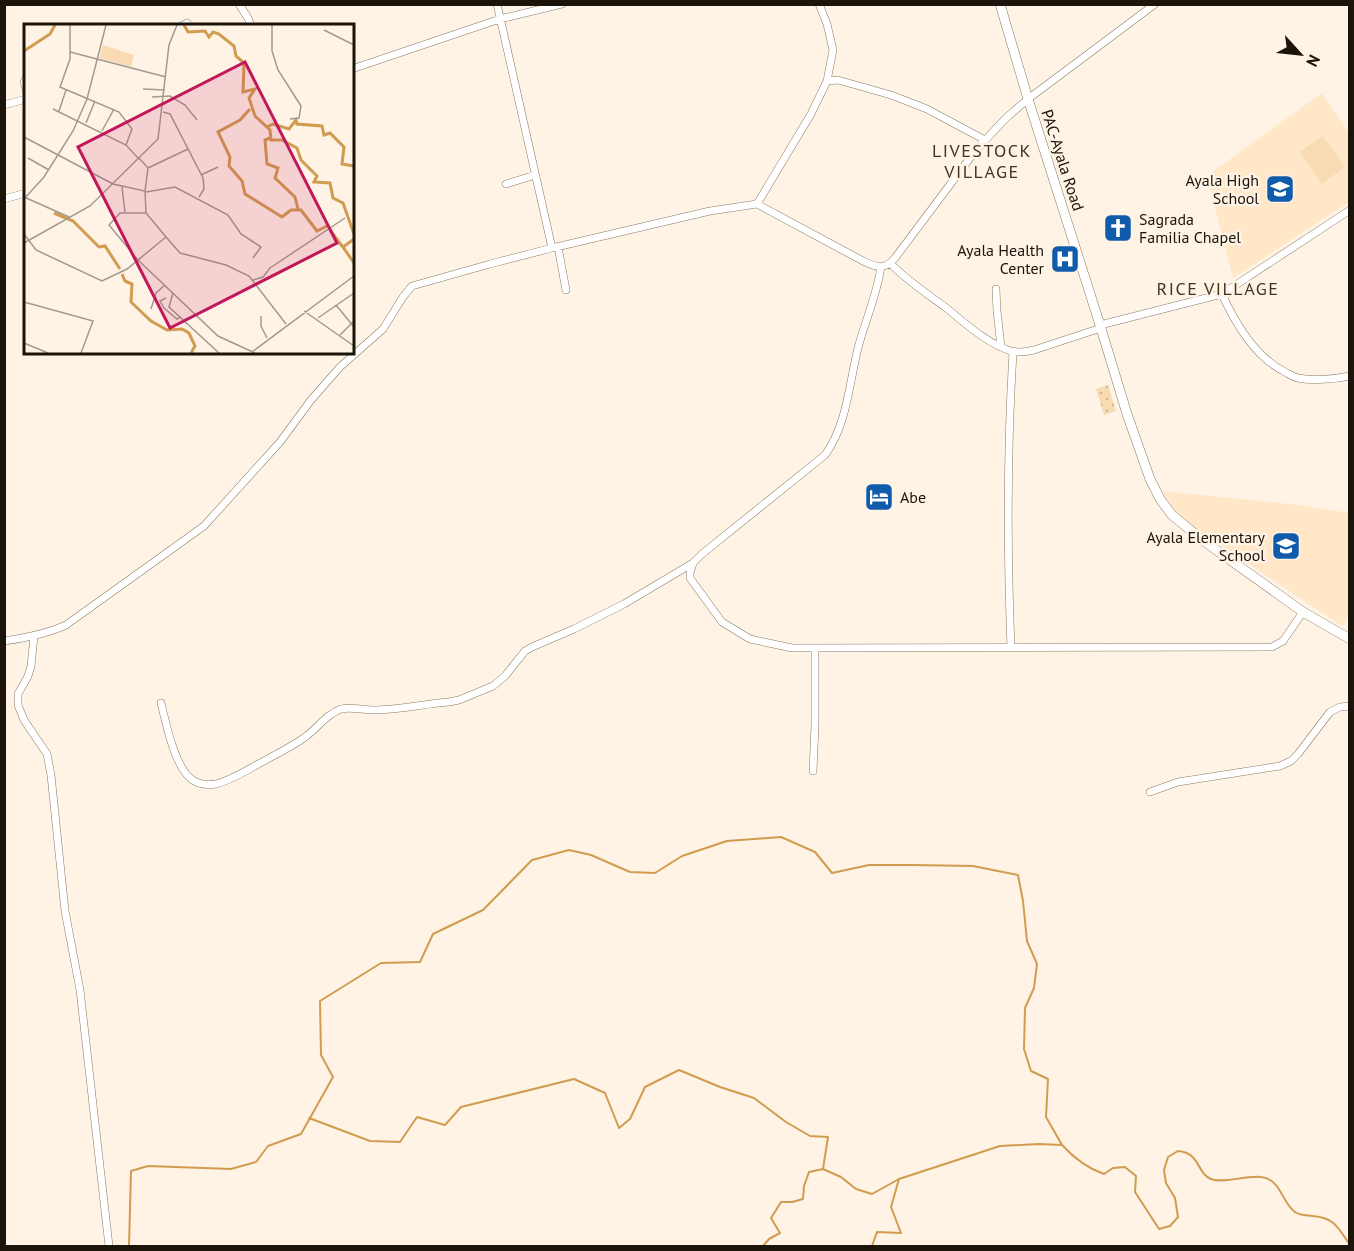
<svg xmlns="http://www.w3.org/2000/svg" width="1354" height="1251" viewBox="0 0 1354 1251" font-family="'PT Sans',sans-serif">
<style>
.built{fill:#ffe7c8}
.grass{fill:url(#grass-dots)}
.pitch{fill:#f9dbb3}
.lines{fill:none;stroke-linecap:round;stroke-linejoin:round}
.stream{stroke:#d19c50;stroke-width:2}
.minor-casing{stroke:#8a7a64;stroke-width:8}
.tertiary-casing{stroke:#8a7a64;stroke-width:10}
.minor{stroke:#fff;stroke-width:7}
.tertiary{stroke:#fff;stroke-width:9}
.labels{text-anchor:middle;stroke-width:5;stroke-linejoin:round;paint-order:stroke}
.street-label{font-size:16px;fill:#1a140b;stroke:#fef3e5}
.poi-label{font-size:16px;fill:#1a140b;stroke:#fef3e5;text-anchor:end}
.neighbourhood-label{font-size:18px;letter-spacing:1.5px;fill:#433420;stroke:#fef3e5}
.inset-river{fill:none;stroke:#d19c50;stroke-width:3}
.inset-road{fill:none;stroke:#a39a8e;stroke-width:1.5}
.view{fill:#c2185b;fill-opacity:0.15;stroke:#c2185b;stroke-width:3}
.inset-edge{fill:none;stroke:#1a140b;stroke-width:3}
</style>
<defs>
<pattern id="grass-dots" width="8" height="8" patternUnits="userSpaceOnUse" patternTransform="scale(1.5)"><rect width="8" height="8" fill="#f9dbb3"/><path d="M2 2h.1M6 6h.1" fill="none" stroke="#d5bb99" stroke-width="1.8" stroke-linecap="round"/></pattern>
</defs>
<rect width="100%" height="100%" fill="#fef3e5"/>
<path class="built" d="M1322 93 1349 133V202L1233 278 1207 176Z
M1162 491 1298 505 1349 513V614L1342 626 1184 521Z"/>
<path class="grass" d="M1108 385 1116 411 1104 415 1096 389Z"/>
<path class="pitch" d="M1323 136 1345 167 1322 184 1300 152Z"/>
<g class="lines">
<path class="stream" d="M309 1118 370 1141 400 1142 417 1117 445 1125 461 1107 574 1079 605 1093 619 1128 630 1119 645 1087 679 1070 720 1087 754 1098 786 1122 810 1136 828 1137 823 1169
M129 1246 131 1171 148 1166 231 1169 256 1162 268 1146 301 1134 333 1077 321 1055 320 1001 381 963 420 962 433 934 483 910 532 860 569 850 591 855 630 872 655 873 682 856 727 841 781 837 815 852 832 873 869 865H913L973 866 1018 875 1023 901 1027 941 1037 964 1034 988 1025 1008 1024 1049 1031 1071 1048 1079 1046 1117 1062 1145
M763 1246 769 1239 780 1233 771 1218 781 1202H792L803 1199 804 1186 809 1172 823 1169 841 1177 856 1189 872 1194 899 1179 1000 1146 1039 1144 1062 1145C1074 1158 1086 1168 1104 1174L1113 1168 1125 1167 1136 1176 1135 1192 1159 1229 1170 1226 1178 1217 1175 1198 1166 1183 1164 1170 1168 1157 1178 1151C1201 1153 1196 1173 1211 1179 1222 1184 1247 1175 1261 1177 1281 1179 1282 1203 1295 1212 1301 1216 1307 1215 1313 1216 1334 1218 1337 1226 1348 1242L1350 1243
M872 1246 877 1232 901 1233 891 1207 899 1179"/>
<g class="minor-casing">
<path id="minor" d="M239 4 248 18 251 26
M497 4 552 248 710 211 757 204 863 261C876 267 884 271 895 258L976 150 1006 118 1028 99 1155 4
M182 26 187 23 189 26
M352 69 500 19 562 4
M26 78 24 82 26 89
M827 81 838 80 891 95 927 109 985 140
M4 105 26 99
M506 184 535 175
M4 199 26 193
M757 204 811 114 827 81 833 50 827 24 819 4
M558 247 566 290
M890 263C906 280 926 293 945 307 965 323 986 343 1011 351 1019 353 1026 352 1034 350L1101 328
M996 289 997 311 1001 347
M1222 294C1235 323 1255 357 1285 372 1289 374 1294 377 1298 378 1312 381 1336 379 1350 376
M1100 325 1222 294 1350 210
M693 563 690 573V578L722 622 750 639 792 648 1272 647 1283 641 1303 612
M34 636 31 666 28 676 18 694V705L24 720 47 754 51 775 65 911 80 990 109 1246
M4 641C26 638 46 634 66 625L204 526 280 442 311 400 340 367 383 329 403 297 412 286 490 264 552 248
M1011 648C1007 549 1007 450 1013 352
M161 703C166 723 175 770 194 781 201 785 209 785 216 784 232 780 247 770 262 762 276 754 292 747 305 737 317 729 326 714 341 709 352 706 365 711 377 710 401 709 425 704 449 702L459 700 493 686 505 676 525 651 532 647 574 629 624 604 693 563 702 554 825 455C847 425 849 384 858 348 865 321 877 295 881 267
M813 771 815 725V648
M1150 792 1178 782 1280 766 1291 761 1298 754 1330 712 1340 707 1350 706"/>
</g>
<g class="tertiary-casing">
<path id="tertiary" d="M1000 4 1028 99 1100 325 1127 414 1150 479 1160 499 1172 515 1201 539 1303 612 1350 639"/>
</g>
<use href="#minor" class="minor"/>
<use href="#tertiary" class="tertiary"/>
</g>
<defs>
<g id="school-square" transform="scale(1.5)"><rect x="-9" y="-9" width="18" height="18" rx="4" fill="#105baa" stroke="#fef3e5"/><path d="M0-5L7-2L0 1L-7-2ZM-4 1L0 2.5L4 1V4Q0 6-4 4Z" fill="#fff"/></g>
<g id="church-square" transform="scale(1.5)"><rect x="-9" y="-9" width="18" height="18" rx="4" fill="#105baa" stroke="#fef3e5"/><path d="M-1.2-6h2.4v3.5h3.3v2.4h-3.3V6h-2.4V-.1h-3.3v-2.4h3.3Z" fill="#fff"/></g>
<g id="hospital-square" transform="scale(1.5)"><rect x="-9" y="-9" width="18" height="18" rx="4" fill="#105baa" stroke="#fef3e5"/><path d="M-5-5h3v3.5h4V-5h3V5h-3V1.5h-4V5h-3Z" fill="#fff"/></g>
<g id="hotel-square" transform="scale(1.5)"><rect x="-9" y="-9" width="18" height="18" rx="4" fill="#105baa" stroke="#fef3e5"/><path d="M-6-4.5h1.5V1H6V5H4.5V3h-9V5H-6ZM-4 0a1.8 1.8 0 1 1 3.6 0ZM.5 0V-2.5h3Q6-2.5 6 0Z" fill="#fff"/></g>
</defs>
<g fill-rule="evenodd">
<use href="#school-square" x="1280" y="189"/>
<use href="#church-square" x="1118" y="228"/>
<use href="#hospital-square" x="1065" y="259"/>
<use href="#hotel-square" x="879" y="497"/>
<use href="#school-square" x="1286" y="546"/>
</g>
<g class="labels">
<g class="street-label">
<text transform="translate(1063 160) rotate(72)" y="6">PAC-Ayala Road</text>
</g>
<g class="poi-label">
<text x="1259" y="186">Ayala High<tspan x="1259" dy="18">School</tspan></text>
<text x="1139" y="225" text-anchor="start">Sagrada<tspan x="1139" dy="18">Familia Chapel</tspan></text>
<text x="1044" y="256">Ayala Health<tspan x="1044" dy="18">Center</tspan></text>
<text x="900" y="503" text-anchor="start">Abe</text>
<text x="1265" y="543">Ayala Elementary<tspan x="1265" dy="18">School</tspan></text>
</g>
<g class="neighbourhood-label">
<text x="982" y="157">LIVESTOCK<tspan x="982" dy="21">VILLAGE</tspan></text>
<text x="1218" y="295">RICE VILLAGE</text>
</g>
</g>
<g transform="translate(24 24)">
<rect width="330" height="330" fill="#fef3e5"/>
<path d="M79 21 110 31 107 43 75 34Z" fill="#f9dbb3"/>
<path class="inset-river" d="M160 1 164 8 181 7 185 13 189 8 195 10 210 22 212 32 220 39 219 68 231 65 225 74 231 92 246 106 247 116H258L273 124 277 136 293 152 290 158 306 159 309 174 319 179 330 210M0 27 26 10 31 1M226 85 216 96 194 108 206 133 205 142 218 157 221 170 258 193 267 186H277L293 207 303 202M243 103 249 100 265 105 272 96 273 100 298 102 300 111 306 109 320 123 318 140 330 142M246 114 241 116 243 140 254 144 251 154 271 173 274 185M30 189 49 197 75 223 81 222 96 245M306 206 318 222M330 215 319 223 330 239M98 250 101 257 108 260 107 278 127 297 143 306 158 305 165 309 171 322 167 329"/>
<path class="inset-road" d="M46 1V35L36 63 95 88 108 105 102 121M248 1V27L254 46 277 82 275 94 266 95M300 6 330 21M46 28 142 53M119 65 141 66M128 73 146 72 161 81 173 96M29 85 102 121 115 135M35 87 42 66M139 88 146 90 179 154 180 165 175 173M62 99 71 77M78 107 90 85M0 113 89 160 121 167 122 189 142 213 103 245 78 257 12 226 0 210M4 134 25 146M115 134 124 144 121 167M124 144 164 125M177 151 194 143M98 163 101 188M122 168 151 163 204 191 217 210 237 223 229 234M0 173 45 193M0 175 20 153 49 107 63 75 82 1M122 189H96L85 201 114 236 194 312 231 329M142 213 156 229 202 241 225 252 262 300M0 219 66 182 134 115 145 21 153 1M229 256 239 253 246 244 321 194M149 269 145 283 195 329M142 274 136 277 140 284 153 295 157 293M0 278 69 297 57 329M312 281 330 303M127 285 132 269 141 261M280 287 330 322M237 292V302L243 314M294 294 330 269M316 311 330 297M0 319 24 329M228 328 330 252"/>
<path class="view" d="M221 38 313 219 146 304 54 123Z"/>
<rect width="330" height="330" class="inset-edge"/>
</g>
<rect width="1354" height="1251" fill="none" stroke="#1a140b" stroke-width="12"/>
<g transform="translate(1300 54) rotate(117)" stroke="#fef3e5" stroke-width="4.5" paint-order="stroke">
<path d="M0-4.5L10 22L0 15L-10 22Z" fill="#1a140b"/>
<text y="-9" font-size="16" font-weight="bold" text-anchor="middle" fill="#1a140b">N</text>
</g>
</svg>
